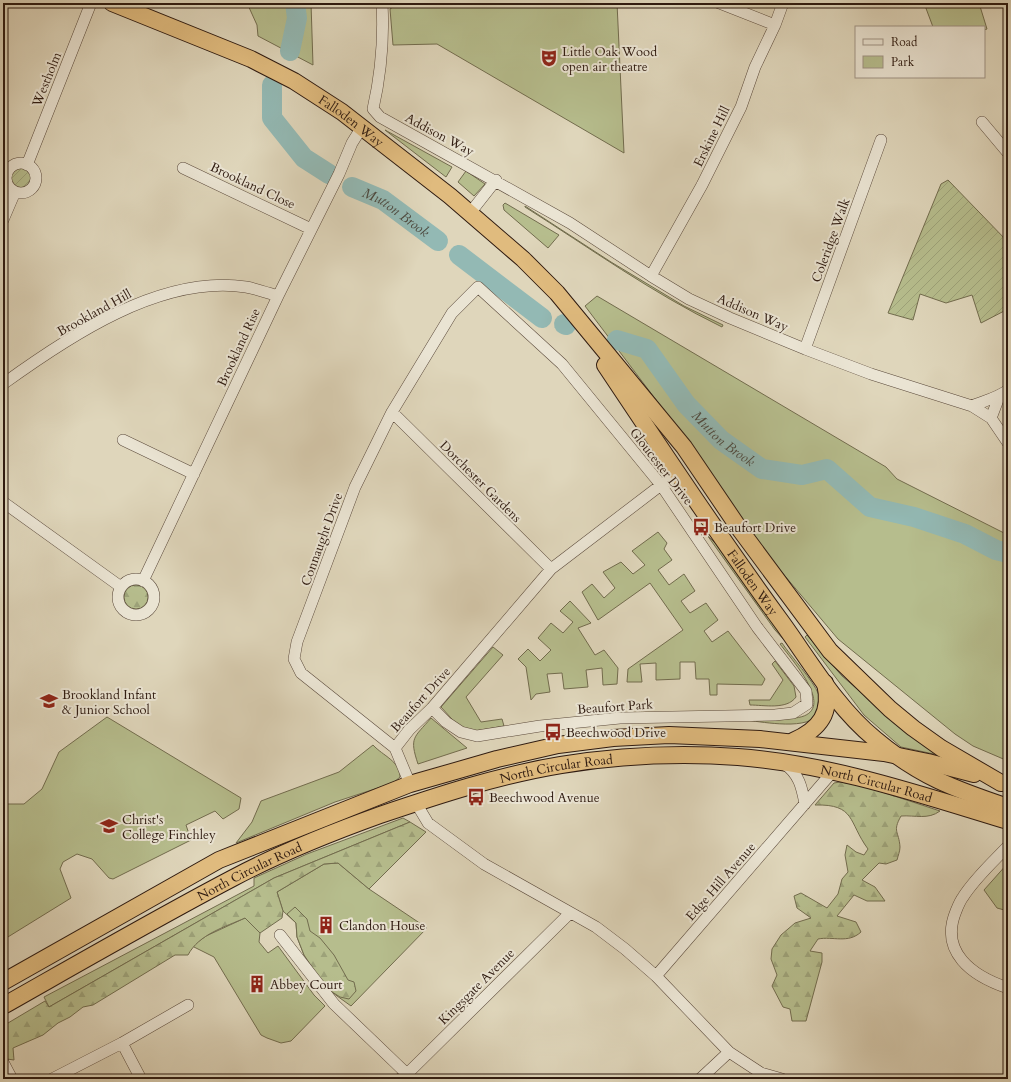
<svg xmlns="http://www.w3.org/2000/svg" width="1011" height="1082" viewBox="0 0 1011 1082" font-family="Cardo,serif">
<style>
.green{fill:#b6bd8d;stroke:#726c4e}
.forest{fill:url(#forest-firs);stroke:#726c4e}
.garden{fill:url(#garden-furrows);stroke:#726c4e}
.lines{fill:none;stroke-linecap:round;stroke-linejoin:round}
.river{stroke:#93b9b4;stroke-width:20}
.minor-casing{stroke:#5a493b;stroke-width:12}
.highway-casing{stroke:#2e1a10;stroke-width:18}
.minor{stroke:#eae4d3;stroke-width:11}
.highway{stroke:#e0bb7e;stroke-width:16}
.labels{text-anchor:middle;stroke-width:4;stroke-linejoin:round;paint-order:stroke}
.poi-label{font-size:13px;fill:#2e1a10;stroke:#eae4d3;text-anchor:start}
.street-label{font-size:13px;fill:#2e1a10;stroke:#eae4d3}
.water-label{font-size:14px;font-style:italic;fill:#4c4a41;stroke:#eae4d3}
</style>
<defs>
<pattern id="forest-firs" width="22" height="20" patternUnits="userSpaceOnUse"><rect width="22" height="20" fill="#b6bd8d"/><path d="M5 1l3.5 6h-7zM16 11l3.5 6h-7z" fill="#9da279"/></pattern>
<pattern id="garden-furrows" width="10" height="10" patternUnits="userSpaceOnUse"><rect width="10" height="10" fill="#b6bd8d"/><path d="M-1 1l2-2M0 10L10 0M9 11l2-2" fill="none" stroke="#9da279"/></pattern>
</defs>
<rect width="100%" height="100%" fill="#dfd6bb"/>
<filter id="stains"><feTurbulence type="fractalNoise" baseFrequency=".005" numOctaves="4"/><feColorMatrix values="0 0 0 0 .2 0 0 0 0 .09 0 0 0 0 .02 0 0 0 .5 -.17"/></filter>
<radialGradient id="worn" r=".72"><stop offset=".6" stop-color="#630" stop-opacity="0"/><stop offset="1" stop-color="#630" stop-opacity=".3"/></radialGradient>
<path class="green" d="M247 3H311L313 65 258 36 257 25Z
M399 3H617L624 153 437 44 393 45 390 9Z
M924 3H979L987 29 984 30V27H933Z
M385 130 452 167 446 177Z
M466 171 485 184 474 196 458 182Z
M505 203 559 235 548 248 504 210 503 205Z
M525 206 611 262 684 306 723 325 722 327C652 293 590 248 525 207Z
M597 296 886 467 897 479 1008 535V761L973 746 955 734 838 639 769 557 697 454 585 306Z
M658 532 667 543 664 549 672 560 658 570 669 585 684 574 695 591 681 601 690 613 706 603 718 620 704 631 712 642 728 631 765 679 762 685 717 684V695H710L709 679H696L695 662H680V679L656 680V663L640 664 642 682H627L628 669 683 630 650 583 598 620 582 592 592 584 604 598 615 588 603 572 621 562 633 574 645 565 632 551Z
M707 535 730 558 795 652 775 630Z
M570 601 591 623 578 628 595 655 604 650 618 668 617 684 603 685 602 668 586 670 588 687 564 689 562 673 547 674 550 692 536 694 531 700 526 667 518 659 528 649 540 661 551 650 538 638 551 623 563 633 573 622 560 611Z
M807 635 842 676 892 719 943 756 901 747 864 715 805 637Z
M782 643C790 655 814 682 818 693 835 737 766 722 745 720V718C761 718 779 720 795 718 840 713 792 660 780 644Z
M493 647 503 655 466 697 481 722 502 719 504 726 475 731 460 728 441 707Z
M775 661 794 686 796 697C787 710 764 705 750 705L749 700H770L783 680 772 664Z
M107 717 241 798 239 809 223 819 215 811 186 825 191 840 113 879 109 878 92 859 77 854 63 862 60 869 71 898 3 940V804H24L42 789 59 752Z
M431 718 467 748 418 764C409 737 414 738 431 718Z
M373 745C383 756 400 761 400 777L393 783 335 802 236 843 252 822 261 801 339 772Z
M403 818 410 822 274 878 49 1007 44 997 254 886V878L307 854Z
M338 863 369 889 427 928 351 1006 326 988 304 955 297 937 296 923 283 911 277 892 324 864Z
M1008 863V911L997 908 984 890Z
M245 918 260 933 259 942 268 953 278 946 314 995 325 1006 291 1041 281 1043 267 1038 261 1035 214 957 192 946 206 936Z"/>
<path class="forest" d="M124 597a12 12 0 1 1 24 0a12 12 0 1 1-24 0Z
M840 782 864 786 940 811C928 820 915 815 901 816 892 832 899 831 900 847 900 851 898 856 897 860L886 864 879 863 862 880 875 887 885 901H867L854 895 837 916 856 922 861 932C848 944 833 936 818 939L810 951 822 953V962L806 1021H792L790 1009 783 1007 772 986 777 975 771 959 772 949 781 935 795 923 811 918 797 908 794 896 801 893 827 908 838 894 842 879 848 872 845 855 847 845 856 852 864 855 868 849C848 822 856 804 815 805L834 783Z
M410 822 426 832 369 889 338 863 324 864 277 892 283 911 282 918 260 933 245 918C225 927 199 934 188 955H175L93 1005 83 1007 70 1017 58 1023 43 1035 13 1048 14 1060 7 1059 3 1055V1026L45 1001 49 1007 274 878Z
M295 907 307 919 310 931 320 938 334 955 348 980 354 982 356 991 349 999 340 997 326 988 304 955 297 937 296 923 287 914Z"/>
<path class="garden" d="M11 178a10 10 0 1 1 20 0a10 10 0 1 1-20 0Z
M948 180 1008 242V309L981 323 972 295 946 303 920 294 913 320 888 313 941 184Z"/>
<g class="lines">
<g class="river">
<path d="M290 51 297 18 295 3"/>
<path d="M272 85V118L304 158 329 174"/>
<path id="s1" d="M352 187 383 200 438 241"/>
<path d="M459 255 542 318"/>
<path d="M564 324 566 325"/>
<path id="s2" d="M617 340 647 349 686 404 721 440 762 469 802 475 827 469 870 507 914 517 965 534 996 550 1008 553"/>
</g>
<g class="minor-casing">
<path id="minor" d="M382 3C384 39 381 74 373 109L380 117 570 223 651 276 689 299 730 318 805 349 871 374 972 406 991 418 1008 443
M719 3 775 25
M982 122 1008 153
M6 178a15 15 0 1 1 30 0a15 15 0 1 1-30 0Z
M27 165 91 3
M183 168 311 229
M470 213 496 180
M3 220 15 192
M651 276 702 185 741 107 755 67 775 25 783 3
M805 349 881 140
M3 384C68 337 161 274 246 287 257 289 268 293 278 296
M972 406C984 401 997 398 1008 390
M392 412 551 569
M991 418 999 397
M123 440 194 474
M3 502 121 587
M118 597a18 18 0 1 1 36 0a18 18 0 1 1-36 0Z
M143 581 278 296 339 174 352 143 362 127
M395 748 409 730 432 708 551 569 661 485 678 475
M784 764C799 773 802 788 805 804
M410 784 395 748 301 673 294 659 297 642 355 487 392 412 452 313 478 287 562 364 661 485 757 627 806 691 807 704 793 713 775 715 620 718 540 726 477 736 461 732 446 722 432 708
M416 803 428 823 484 864 596 927 625 949 656 976 729 1052 761 1073 782 1079
M1008 846C993 862 975 878 963 897 960 901 958 906 956 911 939 952 972 976 1008 988
M280 935 334 1004 407 1074
M656 976 834 770
M122 1043 141 1079
M3 1062 12 1079
M52 1079 122 1043 188 1005
M400 1079 407 1074 570 913
M700 1079 729 1052"/>
</g>
<g class="highway-casing">
<g id="highway">
<path id="s3" d="M112 3 251 59 294 81 342 112 450 196 523 259 557 293 684 447 741 531 830 651 890 709 913 728 941 748 1001 783"/>
<path id="s4" d="M605 365C663 452 721 539 783 624 811 663 837 708 875 739 919 776 954 789 1008 807"/>
<path d="M793 741C820 729 832 713 825 683"/>
<path d="M3 982 219 860 410 784 497 759 558 745 613 738 669 735 760 739 884 753 928 762 974 774"/>
<path id="s5" d="M3 1006C79 963 155 919 233 878 280 853 330 833 380 815 439 795 500 775 561 765 617 756 681 753 738 757 831 764 919 794 1008 821"/>
</g>
</g>
<use href="#minor" class="minor"/>
<use href="#highway" class="highway"/>
</g>
<defs>
<g id="theatre-bare" transform="scale(1.38)"><path d="M-5-5.5Q0-4 5-5.5V0Q5 5 0 6Q-5 5-5 0ZM-3.3-2.5H-1v1.5H-3.3ZM1-2.5H3.3v1.5H1ZM-2.8 1Q0 5.5 2.8 1Z" fill="#8f2418" stroke="#eae4d3" stroke-width="2.5" paint-order="stroke"/></g>
<g id="bus-bare" transform="scale(1.38)"><path d="M-5-6H5V4H4V6H2V4H-2V6H-4V4H-5ZM-3.5-4V0h7V-4ZM-3.5 1.2v1.5H-2V1.2ZM2 1.2v1.5H3.5V1.2Z" fill="#8f2418" stroke="#eae4d3" stroke-width="2.5" paint-order="stroke"/></g>
<g id="school-bare" transform="scale(1.38)"><path d="M0-5L7-2L0 1L-7-2ZM-4 1L0 2.5L4 1V4Q0 6-4 4Z" fill="#8f2418" stroke="#eae4d3" stroke-width="2.5" paint-order="stroke"/></g>
<g id="building-bare" transform="scale(1.38)"><path d="M-4-6H4V6H1V3H-1V6H-4ZM-2.5-4.3h1.7v1.8h-1.7ZM.8-4.3h1.7v1.8H.8ZM-2.5-1h1.7V.8h-1.7ZM.8-1h1.7V.8H.8Z" fill="#8f2418" stroke="#eae4d3" stroke-width="2.5" paint-order="stroke"/></g>
</defs>
<g fill-rule="evenodd">
<use href="#theatre-bare" x="549" y="58"/>
<use href="#bus-bare" x="701" y="527"/>
<use href="#school-bare" x="49" y="701"/>
<use href="#bus-bare" x="553" y="732"/>
<use href="#bus-bare" x="476" y="797"/>
<use href="#school-bare" x="109" y="826"/>
<use href="#building-bare" x="326" y="925"/>
<use href="#building-bare" x="257" y="984"/>
</g>
<g class="labels">
<g class="poi-label">
<text x="562" y="56">Little Oak Wood<tspan x="562" dy="15">open air theatre</tspan></text>
<text x="714" y="532">Beaufort Drive</text>
<text x="62" y="699">Brookland Infant<tspan x="62" dy="15">&amp; Junior School</tspan></text>
<text x="566" y="737">Beechwood Drive</text>
<text x="489" y="802">Beechwood Avenue</text>
<text x="122" y="824">Christ's<tspan x="122" dy="15">College Finchley</tspan></text>
<text x="339" y="930">Clandon House</text>
<text x="270" y="989">Abbey Court</text>
</g>
<g class="street-label">
<text transform="translate(46 79) rotate(-68)" y="5">Westholm</text>
<text dy="5" stroke="none"><textPath href="#s3" startOffset="268">Falloden Way</textPath></text>
<text transform="translate(440 134) rotate(28)" y="5">Addison Way</text>
<text transform="translate(711 136) rotate(-64)" y="5">Erskine Hill</text>
<text transform="translate(253 185) rotate(25)" y="5">Brookland Close</text>
<text transform="translate(830 240) rotate(-70)" y="5">Coleridge Walk</text>
<text transform="translate(94 312) rotate(-29)" y="5">Brookland Hill</text>
<text transform="translate(753 312) rotate(23)" y="5">Addison Way</text>
<text transform="translate(238 347) rotate(-65)" y="5">Brookland Rise</text>
<text transform="translate(662 466) rotate(52)" y="5">Gloucester Drive</text>
<text transform="translate(481 481) rotate(45)" y="5">Dorchester Gardens</text>
<text transform="translate(321 539) rotate(-70)" y="5">Connaught Drive</text>
<text dy="5" stroke="none"><textPath href="#s4" startOffset="263">Falloden Way</textPath></text>
<text transform="translate(420 699) rotate(-48)" y="5">Beaufort Drive</text>
<text transform="translate(615 706) rotate(-4)" y="5">Beaufort Park</text>
<text dy="5" stroke="none"><textPath href="#s5" startOffset="606">North Circular Road</textPath></text>
<text dy="5" stroke="none"><textPath href="#s5" startOffset="930">North Circular Road</textPath></text>
<text dy="5" stroke="none"><textPath href="#s5" startOffset="281">North Circular Road</textPath></text>
<text transform="translate(720 881) rotate(-49)" y="5">Edge Hill Avenue</text>
<text transform="translate(476 986) rotate(-45)" y="5">Kingsgate Avenue</text>
</g>
<g class="water-label">
<text dy="5" stroke="none"><textPath href="#s1" startOffset="51">Mutton Brook</textPath></text>
<text dy="5" stroke="none"><textPath href="#s2" startOffset="150">Mutton Brook</textPath></text>
</g>
</g>
<rect width="1011" height="1082" fill="none" stroke="#dfd6bb" stroke-width="16"/>
<rect x="4" y="4" width="1003" height="1074" fill="none" stroke="#2e1a10" stroke-width="2"/>
<rect x="8" y="8" width="995" height="1066" fill="none" stroke="#2e1a10"/>
<rect x="855" y="26" width="130" height="52" fill="#eae4d3" stroke="#9f9385"/>
<rect x="863" y="39" width="20" height="6" fill="#eae4d3" stroke="#9f9385"/>
<text x="891" y="46" font-size="12" fill="#2e1a10">Road</text>
<rect x="863" y="56" width="20" height="12" fill="#b6bd8d" stroke="#9f9385"/>
<text x="891" y="66" font-size="12" fill="#2e1a10">Park</text>
<rect width="100%" height="100%" filter="url(#stains)"/>
<rect width="100%" height="100%" fill="url(#worn)"/>
</svg>
